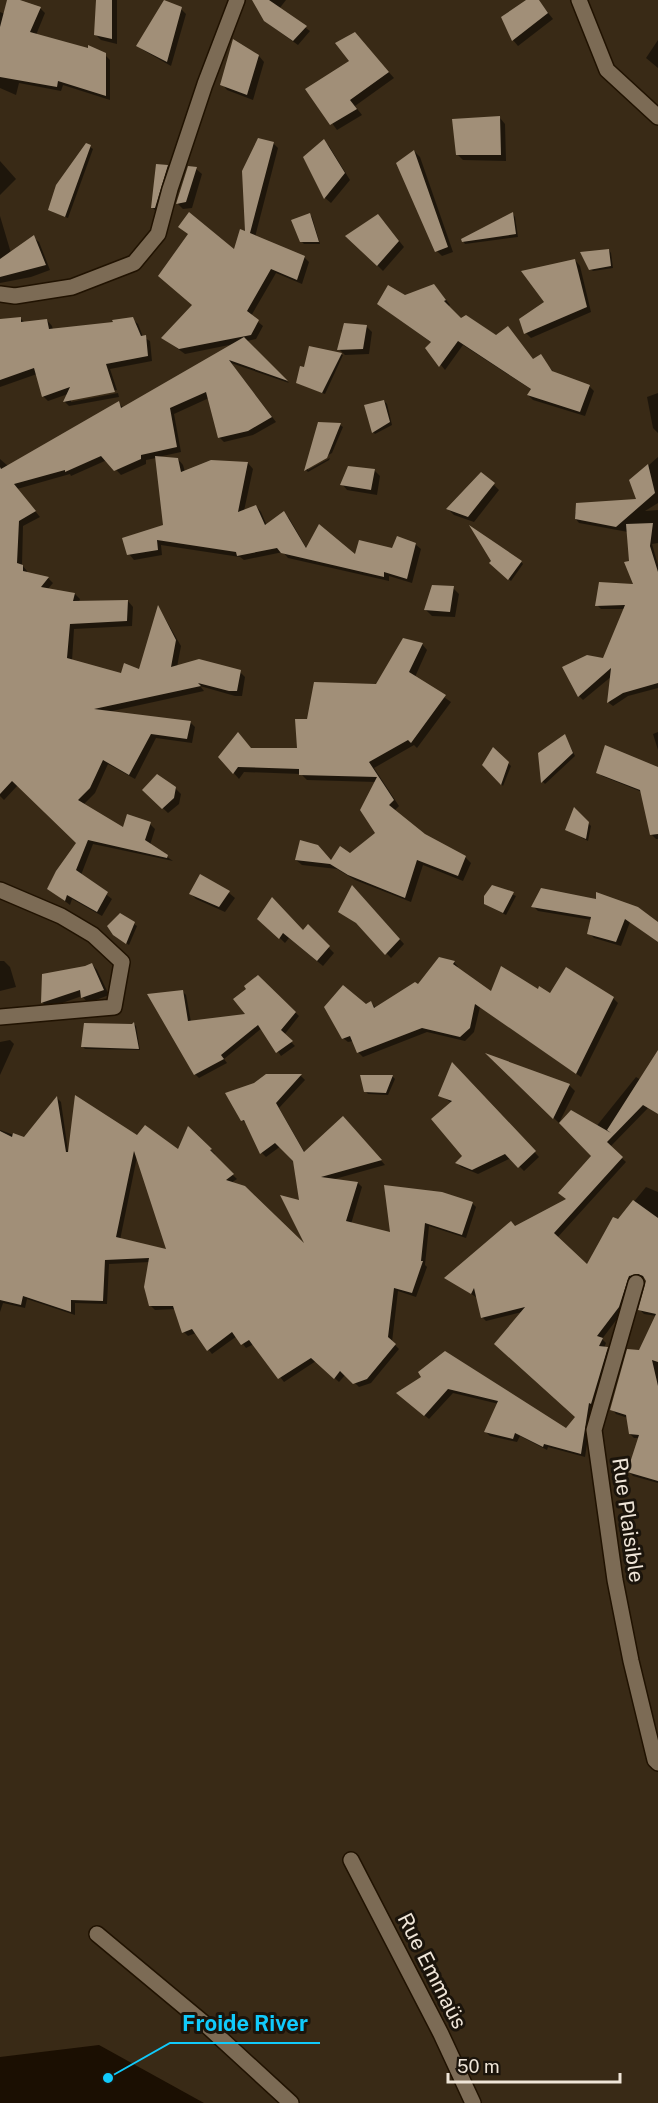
<svg xmlns="http://www.w3.org/2000/svg" width="658" height="2103" viewBox="0 0 658 2103" font-family="'Public Sans',sans-serif">
<style>
.water{fill:#1b0f02}
.shadow{fill:#0007;fill-rule:evenodd}
.building{fill:#a18f78;fill-rule:evenodd}
.lines{fill:none;stroke-linecap:round;stroke-linejoin:round}
.minor-casing{stroke:#201201;stroke-width:18}
.minor{stroke:#7c6b55;stroke-width:15}
.labels{text-anchor:middle;stroke-width:6;stroke-linejoin:round;paint-order:stroke}
.street-label{font-size:21px;fill:#efe5d8;stroke:#1b140b}
.leader{fill:none;stroke:#11cafb;stroke-width:2}
.callout-dot{fill:#11cafb;stroke:#1b140b;stroke-width:2}
.callout-label{font-size:22px;text-anchor:middle;font-weight:bold;fill:#11cafb;stroke:#1b140b;stroke-width:6;stroke-linejoin:round;paint-order:stroke}
</style>
<rect width="100%" height="100%" fill="#392a16"/>
<path class="water" d="M99 2045 204 2103H0V2057Z"/>
<path class="shadow" d="M9 0H16L40 8 45 13 36 35 105 55 110 60V100L63 85 61 91 19 83 16 95 0 88V12L5 14Z
M97 0H117V44L101 40 95 34Z
M254 0H286L279 9 310 31 298 45 270 25Z
M528 0H538L553 19 518 46 513 40 503 17Z
M181 9 186 14 171 66 143 50 138 45Z
M360 40 394 78 355 106 362 115 337 130 307 89 352 61Z
M658 40V68L646 58Z
M259 56 264 62 253 100 227 90 222 84Z
M500 118 505 124 506 161 463 160 457 154Z
M324 141 329 146 350 180 331 203 325 198 304 158Z
M273 143 278 148 255 237 304 257 309 262 302 284 276 273 251 316 263 326 256 339 247 341 289 383 231 363 276 422 253 435 224 442 219 437 209 398 174 414 181 452 158 457 178 459 183 465 185 472 248 463 253 469 244 511 256 506 261 512 267 526 284 513 289 518 307 549 356 556 415 544 421 549 412 583 389 576V581L288 558 283 552 244 560 240 557 161 545 162 555 134 560 129 554 165 526 156 458 146 460V464L121 475 107 460 71 476 70 474 17 489 40 517 23 526 22 565 27 571V574L48 578 53 583 48 589 75 594 80 599 79 602 128 601 133 607 132 626 74 629 72 661 122 675 140 671 159 608 181 646 177 667 240 672 245 677 242 696H235L200 686 204 691 108 712 190 722 195 727 192 743 156 738 135 779 108 764 95 793 83 805 124 830 150 824 155 829 150 845 173 861 93 844 81 875 112 899 102 916 72 899 70 905 49 889 78 843 18 785 4 800 0 796V459L8 466 118 403 124 408 234 344 185 354 163 338 194 305 246 233Z
M90 147 93 149 68 218 53 212Z
M414 151 420 157 453 252 442 256 437 251Z
M0 161 16 179 0 195Z
M167 166 173 172 158 214 153 208Z
M189 168 196 169 202 174 192 208 183 209 178 204Z
M513 214 515 217 518 237 465 244 463 241Z
M310 215 312 217 320 244H304L302 242Z
M0 216 11 253 33 237 39 242 50 270 31 277 0 283Z
M384 222 404 247 383 271 348 236Z
M609 250 611 253 613 268 593 271 590 269Z
M575 260 580 266 591 312 531 338 526 333Z
M439 291 450 305 448 307 460 320 496 336 533 360 541 356 554 373 589 386 594 391 585 416 533 400 528 395 532 390 463 345 445 370 427 348 432 343 378 304 405 297Z
M0 319H21L25 323 47 320 52 326 53 330 114 323 132 319 138 324 143 337 150 341 152 361 110 369 117 390 71 399V402L118 393 119 397 69 406 65 402 68 394 48 401 43 396 37 374 0 387Z
M367 327 372 332 369 354 345 355 339 349Z
M310 348 343 355 325 394 297 383 305 369Z
M658 393V433L653 428 647 397Z
M384 401 387 404 392 425 375 434 373 432Z
M319 423 340 425 343 427 332 453 308 467V470L330 458 329 460 308 472 306 470Z
M658 457V503L645 511 658 510V543L652 544 658 565V688L628 696 613 706 609 703 612 676 583 700 579 696 604 659 625 609H601L597 605 635 585 628 532 579 523 575 518V512L638 501 631 481Z
M374 470 380 476 377 495 347 490 342 484Z
M494 485 499 490 474 522 454 515 448 509Z
M493 562H521L523 564 511 581 491 563Z
M453 588 459 594 455 617 432 616 426 610Z
M422 644 427 650 415 677 451 702 417 748 414 745 374 768 399 806 394 811 424 835 465 857 471 863 463 881 423 865 411 902 355 880 337 869 302 865 296 860 332 862 351 855 377 834 376 782 307 780 301 774 244 772 239 779 220 757 251 750 299 749 308 721 377 686Z
M658 732V750L653 734Z
M565 736 575 756 545 784 543 782 539 753Z
M493 750 511 766 503 786 484 765Z
M658 768V839H656L652 835 642 792 602 776 598 772Z
M175 788 181 794 179 804 168 813 144 790Z
M574 810 591 826 588 841 567 830Z
M493 886 516 896 506 915 485 904Z
M542 890 658 924V942L630 922 621 946 594 938 589 933 592 920 538 911 533 906Z
M357 891 404 944 391 958 362 927 340 912Z
M190 893H229L235 898 225 912 196 899Z
M120 915 137 926 129 945 117 937Z
M259 918 304 932 308 927 334 953 323 966 289 938 285 943Z
M0 961H4L10 967 16 987 0 991Z
M454 962 458 967 457 968 492 994 539 991 551 995 613 998 618 1003 581 1077 480 1007 474 1032 465 1041 427 1032 363 1057 358 1052 353 1041 348 1042 343 1038 366 1006 371 1003 376 1008 419 986Z
M92 964 97 970 109 995 88 1003 82 996 48 1008 42 1002Z
M258 977 299 1016 284 1035 295 1046 281 1056 262 1028 224 1059 227 1063 199 1078 195 1074 182 991 186 995 191 1022 247 1015 248 989Z
M134 1024 136 1026 140 1050 85 1049 83 1047Z
M10 1040 14 1044 0 1075V1042Z
M658 1053V1114L648 1108 610 1147 626 1162 557 1238 587 1266 618 1221 646 1187 658 1192V1483L633 1476 629 1472 639 1438H634L630 1434 628 1418 616 1414 612 1409 656 1316 644 1314 640 1310 647 1281 643 1277 633 1280 623 1311 602 1339 606 1343 604 1348 611 1352 593 1406 585 1457 548 1447 547 1450 520 1436 517 1442 490 1436 486 1432 499 1404 453 1393 429 1419 402 1397 424 1377 445 1353 566 1430 576 1417 522 1312 486 1321 482 1317 477 1294 476 1297 446 1278 516 1227 568 1200 593 1156 595 1128 636 1077 641 1080Z
M491 1057 570 1086 575 1091 559 1123Z
M453 1065 539 1157 524 1171 511 1158 478 1174 461 1167 457 1163 464 1156 452 1103 440 1095Z
M267 1076H301L305 1080 279 1108 305 1153 347 1122 385 1165 331 1180 358 1183 362 1187 351 1224 392 1235 472 1203 476 1207 466 1238 429 1226 425 1265 427 1267 416 1297 398 1291 392 1342 399 1349 371 1383 359 1387 346 1374 339 1382 316 1361 284 1382 254 1344 246 1348 237 1336 212 1354 196 1333 188 1336 184 1332 176 1309 155 1310 150 1305V1262L109 1264 107 1304 75 1303V1315L27 1299 25 1308 3 1303 0 1312V1130L25 1139 57 1098 61 1102 68 1151 137 1137 178 1151 188 1128 215 1154 213 1156 237 1179 231 1183 308 1249 295 1161 281 1146 266 1157 262 1153 247 1124 242 1120 255 1084ZM137 1157 168 1251 120 1240Z
M362 1076 393 1077 395 1079 388 1095 368 1094 366 1092Z"/>
<path class="building" d="M7 0H20L41 7 30 32 88 48V45L106 53V96L58 81 57 87 0 77V27Z
M96 0H112V39L94 35Z
M164 0 182 7 167 62 136 46Z
M252 0H269L307 26 293 41 264 21Z
M526 0H539L548 13 512 41 501 17Z
M355 32 389 72 350 100 357 109 330 125 305 89 349 61 335 43Z
M233 39 259 55 247 95 220 85Z
M500 116 501 155H456L452 119Z
M258 138 274 142 250 233 305 256 297 280 271 269 247 311 259 320 251 335 179 349 161 338 192 305 158 276 188 234 178 227 189 212 234 249 240 229 245 231 242 171Z
M324 139 345 173 324 199 303 157Z
M86 143 91 145 65 217 48 210 56 185Z
M414 150 448 247 435 252 396 163Z
M156 164 168 165 155 208H151Z
M188 166 197 167 186 202 176 204Z
M513 212 516 234 462 242 461 239Z
M310 213 319 242H300L291 220Z
M378 214 399 241 377 266 345 236Z
M34 235 46 265 0 277V259Z
M609 249 611 266 589 270 580 252Z
M575 259 587 307 524 334 519 319 544 302 521 271Z
M434 284 446 300 444 301 461 318 466 315 496 335 508 326 533 359 541 354 552 371 590 385 580 412 527 395 531 389 458 341 439 367 425 348 431 342 377 304 388 285 405 295Z
M21 317V322L47 319 49 329 113 322 112 320 133 317 141 336 146 335 148 356 106 364 115 392 63 402 70 387 42 397 34 368 0 380V319Z
M344 323 367 325 363 349 337 350Z
M244 337 288 381 229 360 272 417 248 431 218 438 206 392 170 408 177 447 141 455V459L114 471 101 456 65 472V470L14 484 36 511 19 521 17 563 23 565V571L49 577 41 587 75 593 73 601 128 600 127 621 70 624 67 658 121 673 124 663 139 669 158 605 176 640 171 667 199 659 241 670 237 691H229L198 683 201 686 94 709 191 721 187 739 151 734 129 775 103 760 90 788 78 800 123 827 127 814 151 822 145 840 168 855 167 858 88 840 76 870 108 892 97 912 67 895 65 901 47 889 56 871 76 843 12 781 0 794V467L1 469 119 401 121 408Z
M309 346 342 353 322 393 296 383 300 366 304 367Z
M384 400 390 422 372 433 364 405Z
M318 422 341 423 327 458 304 471Z
M155 456 178 458 181 472 211 460 248 462 238 512 256 505 265 525 284 511 306 548 319 524 355 554 359 540 392 548 397 536 416 543 407 579 384 572V577L281 553 277 548 237 556 236 552 157 540 158 550 127 555 122 538 163 525Z
M648 464 655 493 616 527 575 519 576 503 636 499 629 480Z
M348 466 375 469 371 490 340 485Z
M481 472 495 483 468 517 446 509Z
M653 523 650 546 658 572V683L623 693 607 703 611 668 578 697 562 667 587 655 603 658 625 605 595 606 599 582 633 584 624 562 629 561 626 524Z
M469 525 522 561 508 580 489 563 491 561Z
M432 585 454 586 450 612 424 610Z
M403 638 423 643 409 672 446 695 411 743 408 740 369 762 394 800 389 805 425 834 466 856 458 876 417 860 405 898 348 875 330 864 295 860 300 840 318 845 331 860 340 846 350 853 375 833 360 810 377 777 299 775V769L238 767 233 774 218 757 238 732 251 748H297L295 719H307L314 682 376 684Z
M565 734 573 753 541 783 538 753Z
M605 745 658 767V834L650 835 640 790 596 773Z
M493 747 509 762 501 785 482 765Z
M157 774 176 787 174 798 162 809 142 790Z
M574 807 589 822 586 839 565 830Z
M200 874 230 891 219 907 189 894Z
M352 885 400 939 385 955 356 923 338 912Z
M492 885 514 892 503 913 484 904V896Z
M541 888 596 899V892L638 907 658 922V942L625 919 616 942 587 934 591 917 531 907Z
M272 897 303 930 308 924 330 946 317 961 283 933 279 939 257 919Z
M120 913 135 922 126 944 113 935 107 926Z
M439 957 455 961 453 964 491 991 501 966 538 989 539 986 550 993 566 967 614 997 576 1074 475 1004 470 1028 460 1037 422 1028 357 1053 350 1036 342 1039 324 1007 343 985 366 1004 371 1001 374 1008 415 982 418 984Z
M92 963 104 990 81 998 80 990 41 1003 42 974 85 966Z
M258 975 296 1012 281 1030 293 1041 276 1053 258 1025 221 1055 224 1059 194 1075 147 994 183 990 188 1021 245 1014 233 999 246 989 244 986Z
M134 1022 139 1049 81 1047 84 1023 132 1024Z
M658 1050V1114L643 1105 607 1142 623 1157 554 1233 587 1264 613 1217 618 1219 633 1200 658 1218V1362L652 1360 658 1386V1481L627 1472 639 1435 629 1434 626 1415 610 1410 627 1349 639 1350 656 1314 638 1310 646 1281 643 1276 638 1274 629 1276 619 1307 597 1336 603 1338 599 1346 608 1347 591 1404 589 1403 581 1454 544 1444 543 1447 515 1433 513 1439 484 1432 498 1401 448 1389 424 1416 396 1393 421 1377 418 1372 445 1351 566 1428 575 1417 494 1344 525 1307 481 1318 474 1288 471 1294 444 1278 511 1221 515 1226 566 1199 558 1193 591 1156 559 1123 571 1110 611 1133 607 1130Z
M485 1053 570 1084 553 1119Z
M452 1062 536 1151 518 1168 505 1154 472 1170 455 1163 462 1156 431 1119 452 1101 438 1096Z
M266 1074H302L276 1103 304 1152 343 1116 382 1160 321 1177 358 1182 346 1221 390 1232 384 1185 442 1192 473 1202 462 1235 425 1223 421 1261H423L412 1293 394 1288 388 1337 396 1344 367 1379 353 1384 340 1371 334 1379 311 1358 278 1379 249 1340 241 1345 232 1332 207 1351 192 1329 182 1333 173 1306H149L144 1287 149 1258 105 1260 103 1301 71 1300V1312L23 1296 21 1305 0 1300V1131L12 1137 13 1133 24 1137 57 1096 66 1152H68L75 1095 137 1135 145 1125 178 1149 188 1126 212 1149 210 1150 234 1174 226 1180 245 1186 304 1243 280 1195 299 1200 293 1161 275 1143 260 1154 244 1120 241 1121 225 1093 254 1083ZM134 1151 166 1249 116 1237Z
M360 1075H393L386 1093 364 1092Z"/>
<g class="lines">
<g class="minor-casing">
<path id="minor" d="M579 0 607 70 658 117
M0 294 15 296 72 287 134 263 158 234 170 189 205 84 237 0
M0 890 61 916 93 935 122 962 114 1007 0 1017
M636 1283 594 1430 615 1580 631 1661 655 1760 658 1763
M351 1860 441 2034 473 2103
M97 1934 205 2024 291 2103"/>
</g>
<use href="#minor" class="minor"/>
</g>
<g class="labels">
<g class="street-label">
<text transform="translate(628 1520) rotate(82)" y="7">Rue Plaisible</text>
<text transform="translate(432 1971) rotate(63)" y="7">Rue Emmaüs</text>
</g>
</g>
<path class="leader" d="M108 2078L170 2043H320"/>
<circle class="callout-dot" cx="108" cy="2078" r="6"/>
<g class="callout-label">
<text x="245" y="2031">Froide River</text>
</g>
<path d="M448 2073v9h172v-9" fill="none" stroke="#efe5d8" stroke-width="3"/>
<text x="457" y="2073" font-size="18" fill="#efe5d8" stroke="#1b140b" stroke-width="4.5" paint-order="stroke">50 m</text>
</svg>
